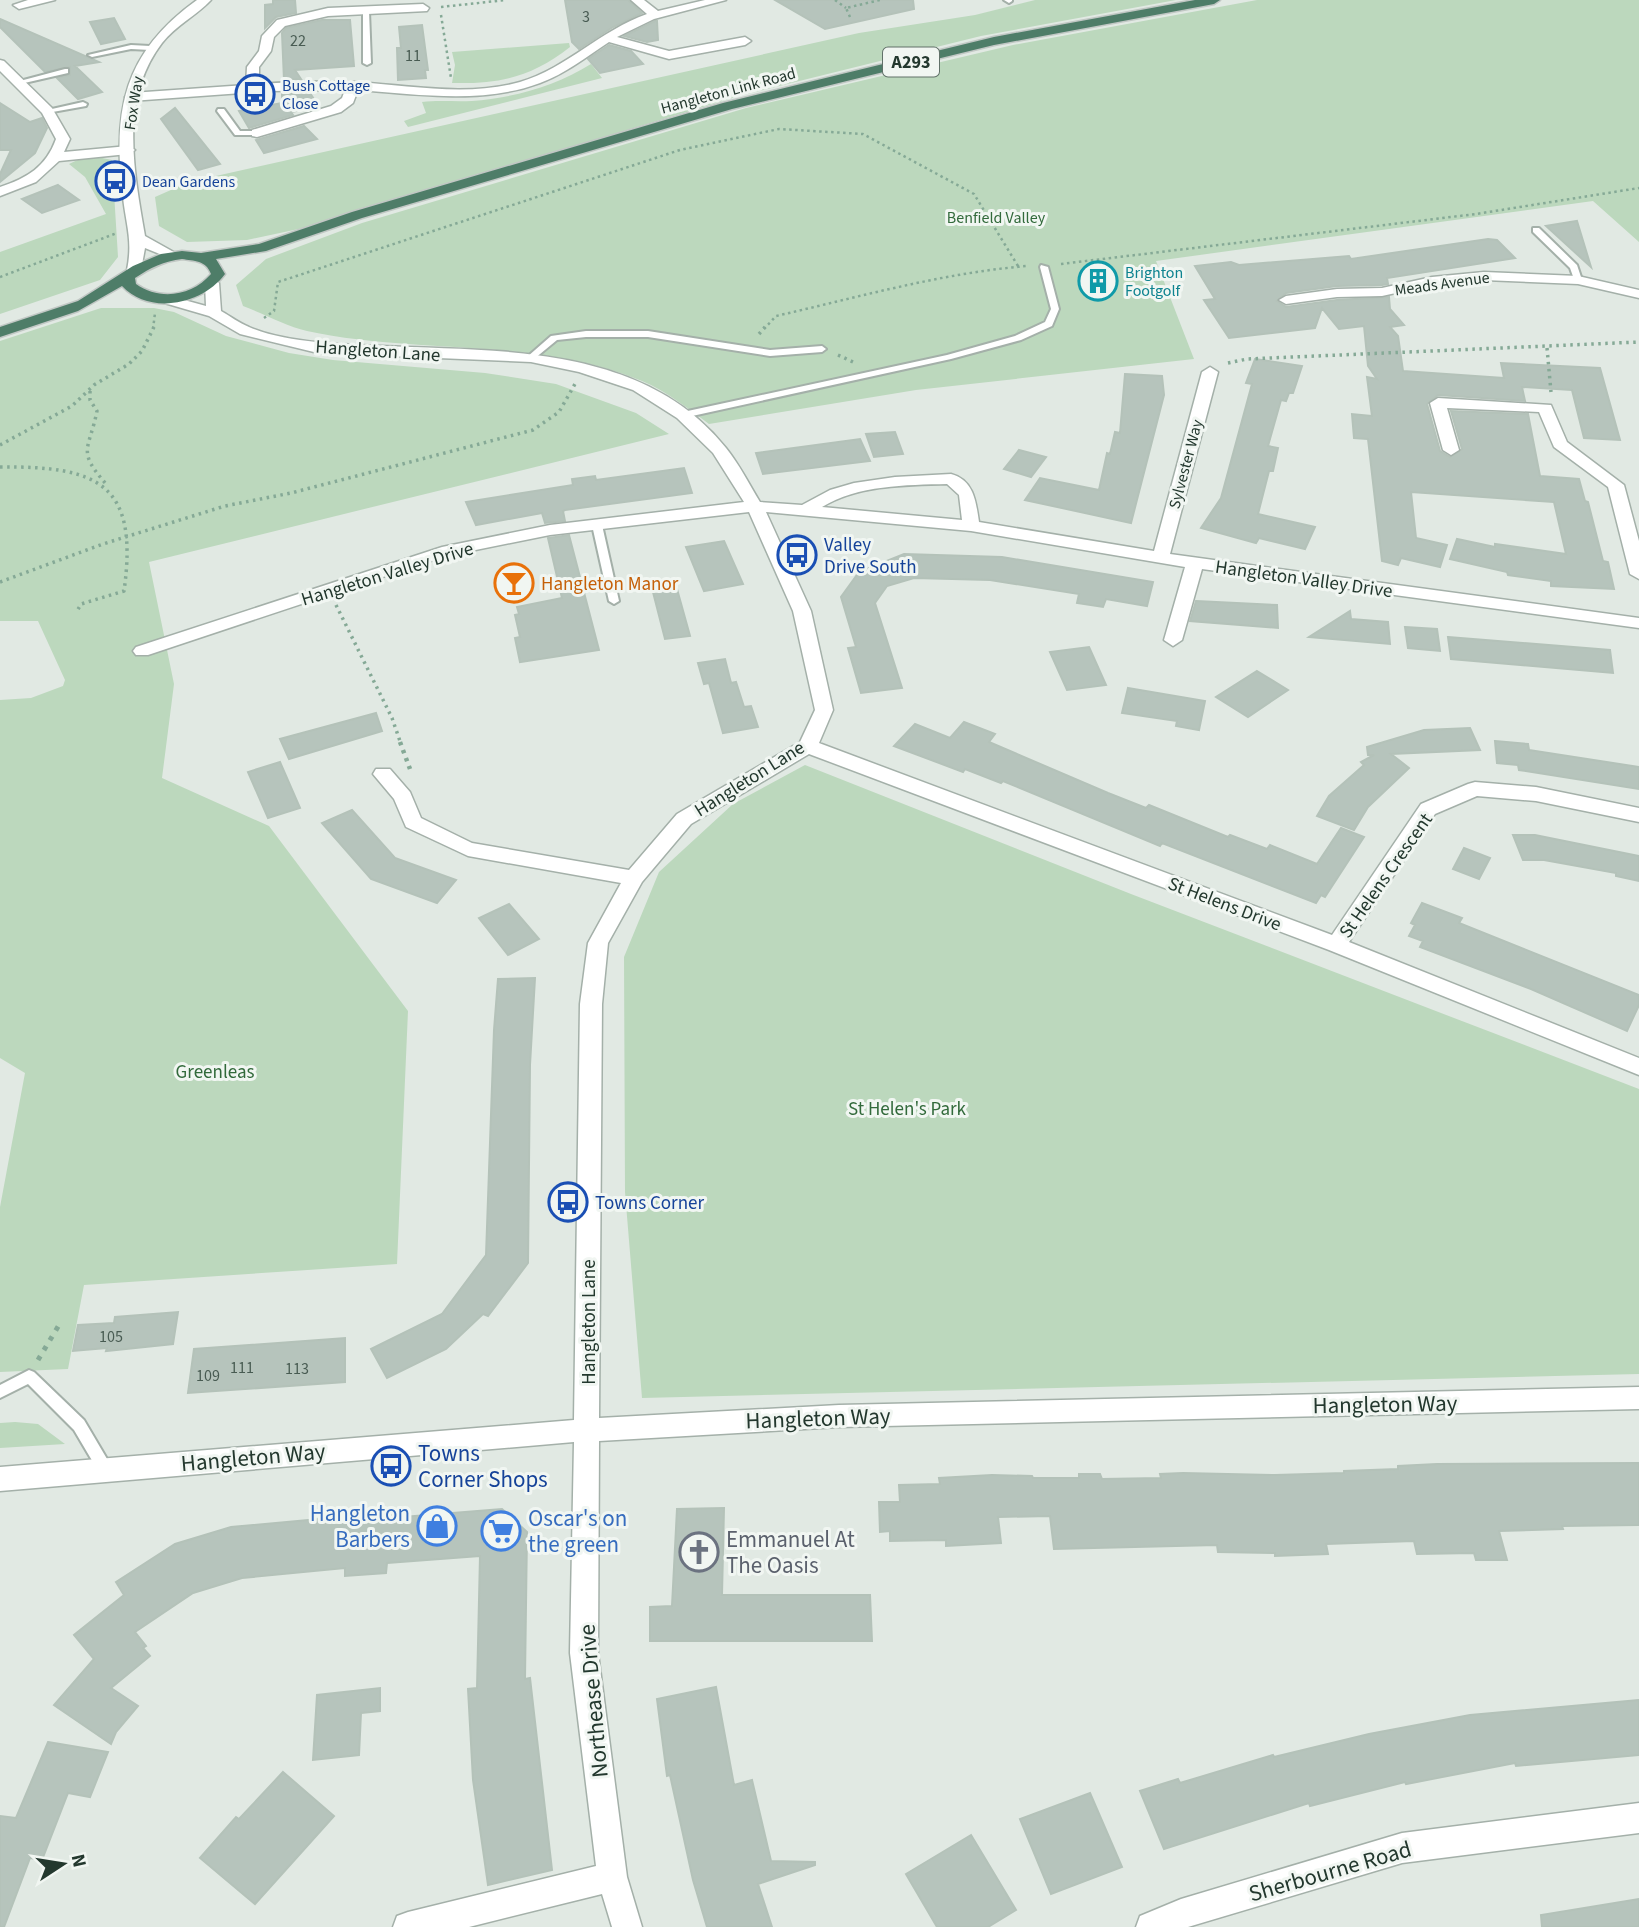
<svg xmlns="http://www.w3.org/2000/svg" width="1639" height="1927" viewBox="0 0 1639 1927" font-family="'Source Sans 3',sans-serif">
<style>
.green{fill:#bcd8bd}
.building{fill:#b6c4bc;stroke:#b4c2b9;stroke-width:2}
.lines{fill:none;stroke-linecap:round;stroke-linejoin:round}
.service-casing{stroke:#a4b0a9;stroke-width:4}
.minor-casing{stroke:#a4b0a9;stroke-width:3}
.tertiary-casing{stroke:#a4b0a9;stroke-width:3}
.trunk-casing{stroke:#c1c7c4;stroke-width:3}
.path-far3{stroke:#85a996;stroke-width:2.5;stroke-dasharray:2.5 3.5;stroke-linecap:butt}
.path-far2{stroke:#85a996;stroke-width:3.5;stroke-dasharray:2.5 4.5;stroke-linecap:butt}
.path-far1{stroke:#85a996;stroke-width:4.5;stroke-dasharray:3.5 5;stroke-linecap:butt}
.path{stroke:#85a996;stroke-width:5;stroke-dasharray:4.5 7;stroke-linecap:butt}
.service{fill:#fff;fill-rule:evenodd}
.minor{fill:#fff;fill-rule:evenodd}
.tertiary{fill:#fff;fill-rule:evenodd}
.trunk{fill:#4e7d68;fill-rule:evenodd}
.labels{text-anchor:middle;stroke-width:6;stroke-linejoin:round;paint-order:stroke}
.number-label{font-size:16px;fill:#485b52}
.far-transit-label{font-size:16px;fill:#164399;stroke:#f1f6f2;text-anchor:start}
.far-street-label{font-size:16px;fill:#23382e;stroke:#f1f6f2}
.far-park-label{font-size:16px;fill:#326a3b;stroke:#f1f6f2}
.far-culture-label{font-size:16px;fill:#0d838f;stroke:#f1f6f2;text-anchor:start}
.shield{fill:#f1f6f2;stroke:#617169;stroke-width:2}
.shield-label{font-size:18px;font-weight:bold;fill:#23382e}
.street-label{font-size:19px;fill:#23382e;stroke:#f1f6f2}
.transit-label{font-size:19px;fill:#164399;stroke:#f1f6f2;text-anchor:start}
.food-label{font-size:19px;fill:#c56008;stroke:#f1f6f2;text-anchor:start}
.park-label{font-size:19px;fill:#326a3b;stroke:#f1f6f2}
.near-street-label{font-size:23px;fill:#23382e;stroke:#f1f6f2}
.near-transit-label{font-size:23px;fill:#164399;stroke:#f1f6f2;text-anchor:start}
.near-shop-label{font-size:23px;fill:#366cbe;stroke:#f1f6f2;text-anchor:end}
.near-worship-label{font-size:23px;fill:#5b616d;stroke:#f1f6f2;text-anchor:start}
</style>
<rect width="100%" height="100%" fill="#e1e9e3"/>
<path class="green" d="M1035 0H1176L981 36 739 96 308 227 247 240 187 242 159 226 155 197 189 182 859 33 975 15Z
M1257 0H1639V242L1593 201 1156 261 1194 359 916 390 709 424C689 409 666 391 642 381 536 337 418 355 307 331 286 326 264 314 243 306L236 285 266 259 362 223 746 108 1013 45Z
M569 43 570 47C532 77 500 84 452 83L455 65 452 52Z
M591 64 602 78 408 127 404 121 426 113 422 102C439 100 455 102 472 101 513 98 556 86 591 64Z
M88 155 112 160 118 257 100 280 0 314V252L106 214 85 177 69 164Z
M101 308H154L174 312 226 336 289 353 333 360 485 373 556 384 636 413 669 434 149 562 174 684 162 778 269 826 408 1011 397 1264 84 1285 68 1369 0 1372V1207L25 1073 0 1058V700L31 698 63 686 65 680 38 621H0V341Z
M805 765 1131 894 1639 1089V1374L642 1398 625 1192 624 957 659 872 733 804Z
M15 1422 38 1424 65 1444 0 1448V1423Z"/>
<path class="building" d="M273 0H295L296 13 276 17 265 28V5L273 4Z
M565 0H628L642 13 613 27 579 49 572 42Z
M775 0H913L914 9 825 29Z
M114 18 125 39 101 44 90 22Z
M0 19 99 62 75 66 102 92 78 99 57 78 70 75V67L45 72 0 27Z
M322 20H350L354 66 295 70 301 79 284 80 282 33 286 28Z
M655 21H657L658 40 647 42 624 36Z
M422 25 428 70H425L426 78 398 80 397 48H401L399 27Z
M609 45 631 51 643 64 600 73 588 59Z
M282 93H310L319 107 291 112 293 115 249 128 239 111 282 103Z
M0 103 30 122 42 118 47 128 35 153 0 182V174L11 150H0Z
M175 108 220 164 198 170 161 119Z
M304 126 317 139 264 153 256 140Z
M58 185 79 200 42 213 22 199Z
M1577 221 1591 267 1546 226Z
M1488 239 1497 240 1515 258 1387 278 1388 284 1382 285 1337 286 1286 293 1277 301 1286 307 1337 300 1389 297 1390 309 1404 325 1390 327 1398 336 1403 371 1504 378 1501 363 1600 368 1620 440 1584 438 1572 390 1522 387 1525 401 1438 395 1427 404 1440 451 1450 457 1462 449 1451 411 1528 414 1540 476 1579 479 1585 501 1588 502 1603 561 1608 562 1614 589 1551 586V581L1508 575 1507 572 1450 559 1457 539 1495 547V544L1566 554 1554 502 1411 492 1416 538 1447 545 1440 567 1401 558 1398 565 1382 561 1368 439 1354 438 1352 414 1372 416 1367 377 1377 379 1368 366 1364 326 1339 329 1322 308 1315 328 1229 338 1204 300 1215 299 1195 266 1231 262 1239 265 1349 256 1351 259Z
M1255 359 1302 366 1293 393H1289L1286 401 1281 400 1268 446 1278 448 1273 471H1269L1258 514 1315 527 1305 549 1259 538 1256 543 1201 528 1221 498 1252 384 1246 383Z
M1125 374 1162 376 1164 395 1131 523 1025 500 1040 478 1099 490 1107 453 1110 454 1115 432 1120 433Z
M895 432 903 454 874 457 866 434Z
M860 439 870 461 763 474 756 453Z
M1019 450 1046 457 1031 477 1004 469Z
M684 468 692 493 565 510 563 511 565 521 545 523 542 513 476 525 466 502 573 485 572 479 595 476 596 480Z
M569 535 599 650 520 662 515 638 520 637 515 615 519 614 517 607 562 598 548 538Z
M724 541 743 584 704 591 686 547Z
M904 554 1002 557 1153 582 1147 606 1106 599 1103 607 1077 603 1079 594 990 580 914 578 887 586 875 603 902 688 861 693 848 648 856 647 841 597 859 572Z
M677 589 690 636 665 639 653 592Z
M1196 601 1277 605 1278 628 1190 621Z
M1350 611 1351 619 1388 622 1390 644 1309 637Z
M1405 627 1437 629 1440 651 1408 648Z
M1448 637 1610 650 1613 673 1451 659Z
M1089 647 1106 685 1067 690 1050 652Z
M725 659 731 683 736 682 744 707 751 706 758 727 723 733 709 683 704 684 698 663Z
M1257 671 1288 690 1248 717 1216 697Z
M1128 688 1205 701 1199 730 1176 726 1177 721 1122 713Z
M376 713 382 731 289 759 280 739Z
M964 722 995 734 989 742 1108 793 1146 808 1149 805 1228 837 1230 835 1267 849 1270 845 1317 864 1341 828 1364 837 1325 897 1321 895 1316 903 1162 843 1160 846 1003 781 1001 783 965 769 963 772 894 746 915 724 950 738Z
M1470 728 1480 750 1391 754 1409 768 1368 807 1354 830 1317 816 1329 796 1364 765 1361 762 1374 755H1368L1367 747 1424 730Z
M1495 741 1528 744 1529 750 1639 767V789L1519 770 1518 765 1497 763Z
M280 762 300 808 268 818 248 772Z
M352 810 395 858 456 880 437 903 371 879 322 823Z
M1513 835H1535L1639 856V881L1616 876V873L1544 860H1523Z
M1464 848 1490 858 1479 879 1453 869Z
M1422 903 1462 918 1459 923 1639 995V1005L1627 1031 1531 989 1420 947 1423 941 1409 936 1415 925 1411 923Z
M509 904 539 939 508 955 479 918Z
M535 978 530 1065 528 1263 488 1316 483 1314 446 1349 387 1378 371 1349 442 1314 486 1255 494 1030 498 979Z
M178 1312 173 1344 106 1351 107 1348 73 1351 78 1325 114 1323 115 1317Z
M345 1338V1382L188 1393 194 1349Z
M1639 1463V1525L1562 1526 1563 1529 1499 1531 1507 1560H1476L1474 1553 1417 1554 1414 1541 1326 1544 1328 1554 1275 1556V1553L1218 1552 1217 1545 1054 1549 1050 1516 998 1517 1001 1543 946 1546V1540L890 1541V1531L880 1532 879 1502H900L899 1485 940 1484 939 1478 992 1475 1032 1476 1033 1478H1079V1474H1100L1102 1479 1161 1478 1160 1474 1183 1473 1275 1475 1344 1473V1471L1398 1469V1466L1437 1464Z
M724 1508 722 1595H870L872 1641H650V1607L672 1606 677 1509Z
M502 1509 527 1532 525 1679 530 1678 552 1870 488 1885 473 1780 468 1689 477 1688 480 1556 387 1563 386 1573 345 1576V1568L242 1578 193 1593 135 1632 146 1646 143 1648 150 1656 111 1688 138 1706 116 1732 111 1744 54 1705 94 1659 74 1635 124 1595 116 1582 175 1544 231 1527 341 1517 391 1515 390 1518Z
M716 1687 734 1785 752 1780 771 1861 815 1862V1865L758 1884 772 1927H707L693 1880 670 1775 667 1776 657 1699Z
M380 1688V1711L361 1713 359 1755 313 1760 317 1695Z
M1639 1700V1755L1516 1766 1515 1763 1406 1784 1405 1782 1310 1806 1309 1803 1164 1849 1140 1791 1178 1779 1180 1783 1273 1755 1274 1757 1369 1734 1470 1715Z
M48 1742 108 1752 90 1797 68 1793 42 1860 30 1858 4 1927H0V1816L16 1818Z
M283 1772 334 1816 255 1904 200 1858 236 1817 239 1819Z
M1090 1793 1122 1867 1051 1894 1020 1819Z
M971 1835 1016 1910 988 1927H937L906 1874Z
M1639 1899V1927H1542L1541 1915Z"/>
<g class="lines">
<g class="service-casing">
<path id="service" d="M1004 0H1012V1L1009 3Z
M366 9 369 11 371 63 367 65 363 63V11Z
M131 45 150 46 154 48 150 50 131 49 92 57 88 55Z
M65 69H68V73L20 84 16 82Z
M83 102 87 104 86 106 47 113 43 111Z
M218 109H224L240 131H257L261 133 257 135H235L217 111Z
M1533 228H1539L1577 265 1582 280 1581 282H1575L1570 268 1533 232Z
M1041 265 1048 267 1059 309 1052 326 1021 340 951 359 683 418 678 415 683 412 947 355 1015 336 1045 322 1051 309 1040 267Z
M586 331H648L770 350 822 346 826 349 822 352 770 356 648 337H586L557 340 534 359 527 357 551 336Z
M597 522 602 525 619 601 614 604 609 601 592 525Z
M29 1370 34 1372 84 1420 110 1464 113 1469 110 1474 105 1476 100 1474 74 1430 28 1384 0 1398V1385Z"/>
</g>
<g class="minor-casing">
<path id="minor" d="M28 0H55L19 9 13 5Z
M631 0H644L658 11 705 0H726L654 19 617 37 669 51 745 37 751 41 745 45 669 59 609 42C586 57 565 74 540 83 481 105 418 94 358 90L353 103 341 112 257 137 252 136V130L331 106 342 98 345 90 270 91 131 101 125 97 131 93 246 85 247 67 259 51 262 36 277 20 328 8 423 4 429 8 427 11 328 16 285 26 274 37 271 51 259 67V84C290 82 323 81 355 82 409 85 466 97 520 82 567 68 601 30 647 14Z
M0 60 4 61 52 108 70 139 64 152 128 146 135 150 128 154 59 161 36 182 0 196V187C27 178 46 167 56 139L42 113 0 71Z
M1484 272 1578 276 1639 290V298L1578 284 1484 280 1432 285 1382 296 1337 297 1286 304 1279 300 1286 296 1337 289 1382 288 1432 277Z
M212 279 219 283 221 311C230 316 239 323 249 327 285 343 341 344 380 346 498 351 644 344 726 448 739 464 749 484 760 502L802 505 830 490 854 483 895 477 951 474C974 480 976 502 979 522L1154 551 1202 372 1210 367 1218 372 1170 554 1639 618V628L1202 569 1182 640 1173 646 1164 640 1185 567 971 531 766 512 811 611 833 710 819 743 1332 935 1421 804 1468 784 1475 782 1536 787 1639 808V822L1536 801 1477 796 1435 814 1349 942 1639 1058V1075L1329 950 809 754 691 824 642 882 608 943 602 1004 599 1418 839 1405 1639 1387V1409L839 1427 599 1441 598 1653 627 1877 642 1927H612L602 1894 469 1927H393L397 1916 408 1912 596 1866 570 1653 574 1442 0 1491V1467L574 1420 580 1004 588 943 621 883 468 856 406 827 394 799 373 774 376 769H390L410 792 421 818 472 843 629 870 677 814 800 742 815 710 793 611 749 512 550 535 446 556 148 655H136L133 651 136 647 442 547 550 525 744 502 713 453 677 418 633 390 579 372 531 362 318 353 240 334 209 316 161 302 159 299 166 295 206 306 205 283ZM947 484 959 495 962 520 822 507C858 485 906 485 947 484Z
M1438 398 1551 405 1567 442 1624 485 1639 541V579L1630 574 1608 487 1554 447 1539 412 1447 408 1459 450 1451 455 1443 450 1430 403Z
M1639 1803V1833L1402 1863 1188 1927H1136L1140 1916 1181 1899 1402 1833Z"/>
</g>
<g class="tertiary-casing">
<path id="tertiary" d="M197 0H211C196 16 176 25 162 43 119 99 134 172 145 236L179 255 172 259 145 248 141 270 134 274 127 270C133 240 126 225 123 197 112 110 124 52 197 0Z"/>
</g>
<g class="trunk-casing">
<path id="trunk" d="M1195 0H1220L1214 4 994 45 732 109 362 218 266 251 216 259 225 274C203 304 150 316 122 286L78 311 0 337V327L78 301 133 266 161 254 182 251 201 253 259 244 352 212 723 103 994 37ZM182 259C194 261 206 260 211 274 192 296 160 301 136 284L135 278C150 268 164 261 182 259Z"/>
</g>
<path class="path-far3" d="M835 0 846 8
M441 7 506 0
M441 15 451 78
M850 17 846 8 880 0
M1061 264 1476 214 1639 188
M0 277 117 233
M264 318 274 311 278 282 680 150 779 129 863 134 974 194 1018 266
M153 329 155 313
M764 329 776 316C859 297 942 273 1027 266"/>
<path class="path-far2" d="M759 334 765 327
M1547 348 1551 392
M838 355 853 362
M1228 363 1247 359 1639 342
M90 391V400L97 411C89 451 76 450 107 485
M0 445 72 406 94 385 129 364 142 351 154 327
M0 467C99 466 139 484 124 591L81 604 76 613
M0 582 103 544 225 506 291 493 533 430 559 412 575 384
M336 605 392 718 401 744"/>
<path class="path-far1" d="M400 742 410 769"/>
<path class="path" d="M38 1360 59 1325"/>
<use href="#service" class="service"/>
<use href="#minor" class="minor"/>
<use href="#tertiary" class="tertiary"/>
<use href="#trunk" class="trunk"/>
</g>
<defs>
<g id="bus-ring" transform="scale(2.0125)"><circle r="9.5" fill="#f1f6f2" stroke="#1a4fb4" stroke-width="1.5"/><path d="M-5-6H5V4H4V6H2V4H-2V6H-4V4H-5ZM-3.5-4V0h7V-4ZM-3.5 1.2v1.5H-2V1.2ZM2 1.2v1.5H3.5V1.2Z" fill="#1a4fb4"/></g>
<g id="building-ring" transform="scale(2.0125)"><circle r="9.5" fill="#f1f6f2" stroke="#0f9aa8" stroke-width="1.5"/><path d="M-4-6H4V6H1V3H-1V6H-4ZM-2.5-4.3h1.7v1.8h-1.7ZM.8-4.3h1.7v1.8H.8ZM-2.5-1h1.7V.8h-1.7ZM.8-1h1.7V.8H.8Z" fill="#0f9aa8"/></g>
<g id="bar-ring" transform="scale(2.0125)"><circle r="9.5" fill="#f1f6f2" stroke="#e8710a" stroke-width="1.5"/><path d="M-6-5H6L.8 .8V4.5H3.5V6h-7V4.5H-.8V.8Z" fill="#e8710a"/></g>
<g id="shop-ring" transform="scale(2.0125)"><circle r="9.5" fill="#f1f6f2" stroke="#3f7fe0" stroke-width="1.5"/><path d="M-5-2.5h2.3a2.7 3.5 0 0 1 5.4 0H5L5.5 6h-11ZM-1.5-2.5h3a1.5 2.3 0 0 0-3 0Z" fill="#3f7fe0"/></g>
<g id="supermarket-ring" transform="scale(2.0125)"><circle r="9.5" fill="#f1f6f2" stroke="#3f7fe0" stroke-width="1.5"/><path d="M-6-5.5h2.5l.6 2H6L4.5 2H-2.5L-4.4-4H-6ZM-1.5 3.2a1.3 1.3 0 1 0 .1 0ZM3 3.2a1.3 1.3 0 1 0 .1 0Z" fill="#3f7fe0"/></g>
<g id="church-ring" transform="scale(2.0125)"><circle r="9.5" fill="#f1f6f2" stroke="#6b7280" stroke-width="1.5"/><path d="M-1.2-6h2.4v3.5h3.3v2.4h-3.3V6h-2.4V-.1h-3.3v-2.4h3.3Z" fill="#6b7280"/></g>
</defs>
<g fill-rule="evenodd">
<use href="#bus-ring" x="255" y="94"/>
<use href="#bus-ring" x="115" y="181"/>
<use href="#building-ring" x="1098" y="281"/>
<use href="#bus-ring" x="797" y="555"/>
<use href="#bar-ring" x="514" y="583"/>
<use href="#bus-ring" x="568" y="1202"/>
<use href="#bus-ring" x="391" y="1466"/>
<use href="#shop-ring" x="437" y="1526"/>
<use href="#supermarket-ring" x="501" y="1531"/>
<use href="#church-ring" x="699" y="1552"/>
</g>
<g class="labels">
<g class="number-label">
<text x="586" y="22">3</text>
<text x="298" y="46">22</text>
<text x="413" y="61">11</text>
<text x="111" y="1342">105</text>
<text x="242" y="1373">111</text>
<text x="297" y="1374">113</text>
<text x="208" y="1381">109</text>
</g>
<g class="far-transit-label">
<text x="282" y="91">Bush Cottage<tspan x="282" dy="18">Close</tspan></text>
<text x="142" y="187">Dean Gardens</text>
</g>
<g class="far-street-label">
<text transform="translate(728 90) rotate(-15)" y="6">Hangleton Link Road</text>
<text transform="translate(133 103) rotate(-81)" y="6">Fox Way</text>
<text transform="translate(1442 283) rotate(-8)" y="6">Meads Avenue</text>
<text transform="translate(1185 464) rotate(-75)" y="6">Sylvester Way</text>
</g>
<g class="far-park-label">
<text x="996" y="223">Benfield Valley</text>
</g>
<g class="far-culture-label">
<text x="1125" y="278">Brighton<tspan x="1125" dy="18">Footgolf</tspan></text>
</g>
<rect class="shield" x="883" y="47.5" width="56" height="29" rx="5"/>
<g class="shield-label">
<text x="911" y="68">A293</text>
</g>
<g class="street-label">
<text transform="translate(378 350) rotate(4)" y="7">Hangleton Lane</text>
<text transform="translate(387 573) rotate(-17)" y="7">Hangleton Valley Drive</text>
<text transform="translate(1304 578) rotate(8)" y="7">Hangleton Valley Drive</text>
<text transform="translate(749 778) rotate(-32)" y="7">Hangleton Lane</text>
<text transform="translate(1385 875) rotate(-55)" y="7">St Helens Crescent</text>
<text transform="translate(1225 903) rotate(21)" y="7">St Helens Drive</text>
<text transform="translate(588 1322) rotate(-90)" y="7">Hangleton Lane</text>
</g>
<g class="transit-label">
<text x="824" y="551">Valley<tspan x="824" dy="22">Drive South</tspan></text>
<text x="595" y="1209">Towns Corner</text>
</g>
<g class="food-label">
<text x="541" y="590">Hangleton Manor</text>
</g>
<g class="park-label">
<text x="215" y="1078">Greenleas</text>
<text x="907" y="1115">St Helen's Park</text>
</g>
<g class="near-street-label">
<text transform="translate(1385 1404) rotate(-1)" y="8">Hangleton Way</text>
<text transform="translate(818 1418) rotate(-2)" y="8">Hangleton Way</text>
<text transform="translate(253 1457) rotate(-5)" y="8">Hangleton Way</text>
<text transform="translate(593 1701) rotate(-95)" y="8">Northease Drive</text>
<text transform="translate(1330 1871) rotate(-16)" y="8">Sherbourne Road</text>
</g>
<g class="near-transit-label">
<text x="418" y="1461">Towns<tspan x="418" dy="26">Corner Shops</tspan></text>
</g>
<g class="near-shop-label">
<text x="410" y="1521">Hangleton<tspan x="410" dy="26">Barbers</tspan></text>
<text x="528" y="1526" text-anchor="start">Oscar's on<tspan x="528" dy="26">the green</tspan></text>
</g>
<g class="near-worship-label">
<text x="726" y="1547">Emmanuel At<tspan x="726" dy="26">The Oasis</tspan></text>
</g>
</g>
<g transform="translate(63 1864) rotate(78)" stroke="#f1f6f2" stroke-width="5" paint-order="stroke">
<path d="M0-5L12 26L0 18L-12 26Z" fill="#23382e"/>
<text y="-10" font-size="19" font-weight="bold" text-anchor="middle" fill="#23382e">N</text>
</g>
</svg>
